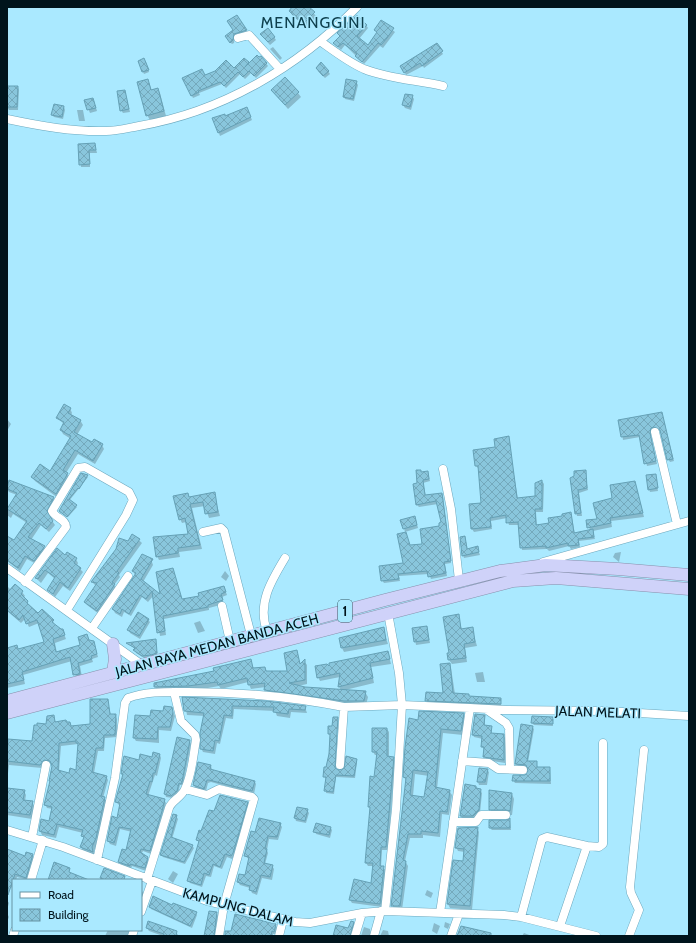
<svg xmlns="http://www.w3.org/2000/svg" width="696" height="943" viewBox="0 0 696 943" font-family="Cabin,sans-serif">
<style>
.shadow{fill:#0003;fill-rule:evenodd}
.building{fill:url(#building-cross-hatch);stroke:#65a1b6;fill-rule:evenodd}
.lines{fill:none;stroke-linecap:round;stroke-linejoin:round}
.minor-casing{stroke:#6ca8be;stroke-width:9}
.highway-casing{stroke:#8790ac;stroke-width:13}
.minor{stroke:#fff;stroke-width:8}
.highway{stroke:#cfd2f9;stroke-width:12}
.labels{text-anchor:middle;stroke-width:3;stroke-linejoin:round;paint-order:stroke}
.shield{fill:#aae9ff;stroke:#335460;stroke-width:1}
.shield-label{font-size:13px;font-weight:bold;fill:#00141c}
.street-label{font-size:14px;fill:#00141c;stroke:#aae9ff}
.quarter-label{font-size:16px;letter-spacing:1px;fill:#0f404e;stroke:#aae9ff}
</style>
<defs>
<pattern id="building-cross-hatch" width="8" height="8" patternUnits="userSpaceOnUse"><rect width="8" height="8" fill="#89c6dc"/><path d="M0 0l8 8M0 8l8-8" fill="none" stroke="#74a9bc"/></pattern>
</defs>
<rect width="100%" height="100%" fill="#aae9ff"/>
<path class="shadow" d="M293 7H308L317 17 306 28 292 15 290 11Z
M237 16 247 32 235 36 234 43 232 44 227 39 234 30Z
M381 21 395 32 383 48 380 46 364 64 345 45 341 50 334 43 366 25 368 28 359 39 368 46 378 33 375 30Z
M263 37H274L276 40 270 45Z
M437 44 443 54 424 68 423 66 406 75 402 67Z
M273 47 282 58 280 60 270 49Z
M261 57 268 66 256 78 251 73 245 79 240 74 226 88 222 84 199 93 200 95 193 98 183 79 234 69 248 63 249 64Z
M146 62 149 72 144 74 143 72Z
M318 71H328L330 74 325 78Z
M148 80 152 91 158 89 160 93 166 116 150 120 147 115Z
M356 82 358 85 354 101 345 99 344 96Z
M7 87H18L19 90 18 110H9L7 107Z
M125 91 130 112 123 113 121 110Z
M298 93 301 97 288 109 275 94Z
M412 96 414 99 411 110 405 108 403 105Z
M85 101H94L97 111 90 113Z
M64 107 65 110 63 119 54 117 52 115Z
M77 110H83L85 121H79Z
M248 111 252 120 220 136 214 119Z
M95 144 97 153H90V167H81L79 145Z
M70 408 72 413 71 415 80 420 83 425 77 435 92 444 102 445 104 449 95 464 78 454 66 473 70 478 58 498 35 481 32 477 50 472 71 439 63 434 61 430 64 424 57 418Z
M662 413 674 461 670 462 668 459 662 432 656 429 652 431 651 436 657 464 647 466 640 437 623 440 620 421Z
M7 419 11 424 7 431Z
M508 438 518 499 536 497 542 481 544 484 543 512H536L537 526 550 524 571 513 575 534 590 531 588 521 598 520 613 499 635 482 644 517 611 521 612 527 593 531 595 539 579 541 580 547 571 549 569 546 549 551 547 549 522 550 519 525H509L507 518 491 521 492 529 474 532 472 529 482 504 479 469 476 466Z
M585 471 588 490 579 493 582 516H577L571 479Z
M428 472 430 481 423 483 426 496 442 494 443 496 451 563 445 564 447 576 431 579 429 574 399 576 400 581 384 583 382 580 404 564 410 546 423 545 442 523 438 504 419 507 417 505 418 484 421 473Z
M82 474 88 477 69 501 77 507 68 517 60 512Z
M655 475 658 491 650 492 649 489Z
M10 482 53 498 55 501 48 515 55 525 49 532 41 525 31 540 44 547 46 550 36 564 27 559 20 571 7 561V537L14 541 27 523 13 514 11 518 7 515V506L9 507 17 495 9 492 7 489Z
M187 494 190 498 214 494 220 516 209 518 205 506 192 508 202 549 179 552 180 557 159 560 157 556 189 535 186 522 182 523 180 519Z
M416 520 418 528 405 532 402 521Z
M133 535 142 543 119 575 120 577 114 585 117 589 99 614 87 605 85 602 96 586 92 582Z
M465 537 468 550 477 547 480 555 464 558 463 555Z
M57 550 66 557 76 559 78 563 77 566 83 572 70 591 63 586 55 597 48 590 55 579 48 573 41 583 36 578Z
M621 552 619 562 613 557 615 553Z
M151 559 153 565 143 582 162 596 172 569 182 600 200 596 224 587 227 595 222 597 224 604 209 608V610L164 619 166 635 160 636 154 595 148 602 142 597 131 616 124 612 122 617 115 613 113 609 135 575 133 571Z
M225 571 229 576 226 581 221 577Z
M15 585 22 592 25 596 23 598 27 601 29 606 39 614 53 620 54 625 64 634 66 639 55 643 57 653 82 646 89 641 94 642 98 657 92 659 93 662 80 666 82 677 76 678 72 661 23 675 25 684 7 688V649L17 646 18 650 45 643 39 623 29 627 25 619 21 623 7 611V586L11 590Z
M458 615 462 630 472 628 477 646 465 648 467 662 452 664 449 660Z
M148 620 150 622 140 639 130 633 129 630Z
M200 621 205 631 198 633 194 623Z
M427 627 430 643 416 645 413 629Z
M383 629 388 644 344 652 342 648Z
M155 640 158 656 144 658 136 653 135 649 128 643Z
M296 651 301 665 304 661 307 665V684L298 686 305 688 341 690 339 687 340 677 320 681 318 677 331 668 388 652 391 664 371 667 374 683 345 690 365 692 368 697 366 705 347 706 268 694 266 687 251 689 248 682 221 689 219 686 191 691H158L155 687 215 671 250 660 254 669 265 668 267 672H289Z
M449 664 451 668 455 694 469 697 500 699 502 708 429 704 426 700 444 694Z
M483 672 485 682H477L475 673Z
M184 699 305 707 307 713 291 712 290 718 277 716 275 711 234 709 233 719 226 718 220 744 217 743 215 754 203 752 201 748 205 716 187 715Z
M107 700 111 715H115L117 719V737L105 738 104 751H98L94 773 106 776 108 780 103 798 107 801 98 842 94 851V855L83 851 81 847 84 839 83 833 59 827 56 838 42 835 40 831 49 823 53 809 47 808 45 804 53 767 50 763 44 764 42 768 9 765 7 782V746L33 742 53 717 56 722 70 723 72 727 91 725ZM78 744 79 747 77 771 69 774 59 771 61 746Z
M171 707 175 716 171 731 159 730V743L136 741 134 738 151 717Z
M463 714 466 718 463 735 443 733 437 789 449 791 452 795 449 815 442 814 440 837 423 835V838H410L405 861 408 866 402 910H395L392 905 406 781 404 777 419 721ZM415 774 429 776 425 798 413 796Z
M485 716V726L491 727 492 734 503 735 505 738V763L486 760 485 750 482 747 483 739 474 737 473 735Z
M337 718 336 769 339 772 356 760 357 762 355 778 336 777 334 794 326 793 327 779 324 777 327 768 331 736 329 734Z
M552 718 553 726 534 725 532 723Z
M532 727 534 729 528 762H536L538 768H550L551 784 515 783 513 780 529 773 528 768 518 766 516 764Z
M387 729 389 732V757L393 758 395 761 388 850H382L381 867 386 870 382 907 352 903 350 900 371 884 374 866H368L366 863 371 810 369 806 375 778 377 755H375L373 752Z
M177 739 190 741 191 744 183 785H180L178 794 173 798 166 797 165 794Z
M160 755 161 758 157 776 155 775 148 796 164 800 166 803 151 854 143 851 141 855 149 861 146 871 132 866 131 869 121 865 119 862 127 851 132 832 120 829 116 846 110 844 108 841 117 819 120 806 116 802 123 776 122 774 140 761Z
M211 766 212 770 255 782 256 784 254 794 211 782 208 783 206 791 195 788 194 785Z
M480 769 487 770 489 772 487 785H479L478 782Z
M465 785 475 786 482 793 480 813 475 819H462L461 816Z
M24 791 26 795 25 801 32 802 34 806 32 819 7 815V805Z
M512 794 514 799 512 815 493 814 490 809Z
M247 802 249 805 234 856 232 859 227 857 222 869 214 866 211 877 206 876 202 887 190 883 188 880 200 843 197 840 215 813Z
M307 810 309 813 306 823 296 821 295 818Z
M176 816 178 819 172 839 192 846 194 848 185 864 163 857 161 854Z
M510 820 511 830H492L490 828Z
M280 824 282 827 278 840 269 839 267 850 268 853 265 864 272 866 274 869 272 880 262 878 257 895 252 893 250 888 240 885 238 882 246 877 250 860 245 856 256 834Z
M330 827 332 830 330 838 316 834 315 831Z
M477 828 479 832 472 910 450 908 448 904 464 863 465 852 458 851 456 847Z
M8 851 26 857 32 855 34 859 28 880 17 877 16 880H13V888L7 886Z
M173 871 178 874 173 883 168 879Z
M141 890 144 894 141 903Z
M427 890 433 893 431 898 425 895Z
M7 900 9 903 7 910Z
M173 906 196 913 197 915 192 928 151 909 150 907Z
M7 913 9 917 7 922Z
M217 913 218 916 215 936H206Z
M445 922 450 924 448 929 444 927Z
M353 923 355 926 352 936H334L349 929Z
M434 923 440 926 437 934 432 931Z
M276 925 277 928 276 934H273V936H225Z
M364 927 370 929 371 936H361Z
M147 928 176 932 178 935 163 936 149 931Z
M108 930H131L128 936H105Z
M383 930 388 931 389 936H380Z
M524 933 532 936H522Z"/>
<path class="building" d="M292 7H309L315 12 303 24 289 11Z
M237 15 247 30 234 34 233 40 230 43 225 36 233 30 227 21Z
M357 15 367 25 357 36 368 45 377 32 374 30 381 20 394 28 387 38 381 45 378 43 362 62 355 56 357 54 343 43 338 47 333 43 340 36 337 33Z
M268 28 275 37 268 42 260 34Z
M437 43 443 51 422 66 420 63 404 73 400 66Z
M257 55 259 57 261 56 267 63 254 76 249 71 243 77 238 72 224 86 220 82 198 91 199 92 191 96 182 78 202 69 205 75 215 71 226 60 234 68 244 58 249 62 245 67Z
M144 58 149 70 142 72 138 61Z
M321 62 329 71 323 76 316 68Z
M285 77 299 92 285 105 271 90Z
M148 79 151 90 158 88 164 111 146 116 137 82Z
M346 79 357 81 353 99 343 97Z
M7 86H18L17 107H7Z
M125 90 129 109 120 111 117 91Z
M405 94 413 95 410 107 402 105Z
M93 98 96 108 87 110 84 100Z
M54 104 64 106 62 117 51 115Z
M247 107 251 117 218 133 212 118 225 114V116Z
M95 143 96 150H89L90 164 79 165 78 144Z
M64 404 71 408 68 413 81 420 74 432 92 442 94 439 103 444 93 461 75 450 63 470 68 473 56 494 31 477 40 464 50 471 71 436 60 430 64 422 56 418Z
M662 412 673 459 667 460 660 430 654 427 651 428 650 433 656 461 644 464 639 435 621 437 618 420Z
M509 436 517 498 535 496V483L542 480V509H535L536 525 549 523 548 518 562 516V514L571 512 574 533 593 529 594 537 578 539 579 545 568 546V543L546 548V546L520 548 518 522 506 523V515L490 518 491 527 471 529 469 504 481 503 478 466H475L473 450 495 447 494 439Z
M416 470H421V472L428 471 429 479 423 480 425 495 442 493 451 561 444 562 446 573 428 577 427 571 398 574 399 579 381 581 379 566 403 563 397 534 406 532 410 545 422 544 420 529 439 526V523L441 522 436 501 416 505 413 484 417 483Z
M586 470 587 488 578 490 581 513 575 514 570 478 574 476V471Z
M81 473 88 475 79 489 78 488 69 499 77 505 67 517 59 511Z
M656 474 658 488 648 490 646 475Z
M9 480 54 497 47 511 53 521 46 529 39 523 28 537 45 546 34 561 25 556 18 568 7 560V536L14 540 27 521 7 509 17 493 7 489Z
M635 481 643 513 610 518 611 523 587 528 586 520 597 519 593 503 612 498 610 485Z
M215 492 218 512 205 514 203 502 190 504 200 545 178 548V553L156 557 153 537 188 534 185 518 179 520 173 496 188 493 189 497Z
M415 516 417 525 403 529 400 520Z
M132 534 140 539 117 571 119 573 112 582 115 584 97 611 84 602 97 583 91 582 116 549 119 538 128 541Z
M465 536 467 549 478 546 479 552 462 556 460 537Z
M57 548 65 555 67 552 77 558 74 563 81 568 68 588 60 582 53 594 47 590 55 577 45 570 38 579 35 578Z
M142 554 153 559 141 579 160 594 156 572 173 568 182 599 199 596 198 593 224 586 226 592 221 594 223 600 208 605V607L163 616 165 631 157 633 152 591 146 599 140 595 129 614 122 609 120 614 112 609 136 573 132 571Z
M15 584 23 591 21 594 28 601 27 603 38 613 42 609 54 620 52 622 61 629H63L65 635 53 639 56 652 80 645 78 637 87 634 89 640 94 641 97 654 91 656 92 659 78 663 80 674 73 675 70 657 22 672 24 680 7 684V648L17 645 18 649 44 642 37 620 26 624 23 615 19 620 7 610V593Z
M138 612 149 619 139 636 127 630Z
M459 614 461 629 473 627 475 642 464 644 466 658 448 660 447 653H449L443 617Z
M427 626 429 640 414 642 412 628Z
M384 627 386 640 341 648 339 638Z
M156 639 157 653 151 655 142 656 133 650 135 648 126 643Z
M297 650 300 664 305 659V680L289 683 305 687 366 691 364 701H344L264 690 265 683 248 685 247 678 218 685 217 682 188 686 154 687V683L214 671 213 668 251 659 253 668 265 667 266 671H287L284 653Z
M388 651 390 659 370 663 373 678 338 687 340 673 317 678 315 666 327 664 329 666V663Z
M450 663 453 693 469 694V696L501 698V704L425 701 426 692 443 693 440 664Z
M182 697 266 701 306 706 305 710 289 709 288 714 273 712 274 707 232 706V716L224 715 219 741 215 740 213 751 200 749V733L204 713 184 711Z
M90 699H108L110 714H116L115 735H104L103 748H96L92 772 107 776 101 796 105 797 96 838 92 847 93 852 80 847 84 837 81 836 83 830 57 824 54 835 39 831 41 819 49 821 52 807 44 805 50 781H49L52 766 50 761 44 760 40 765 7 761 8 739 32 741 34 725H37V723L46 724 47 716 54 715 55 722 66 720 67 722H70L71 726 90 724ZM76 741V743H78L76 770 70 768 69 773 58 770 59 743Z
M164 706 172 707 173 712 170 727H158L157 739 133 738 135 715 150 716 151 710 163 711Z
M419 711 464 713 461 731 441 729 435 787 450 790 447 812 440 811 438 833 421 831V834H408L403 860 406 861 400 906H391L406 778 403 777 405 747 409 718 418 720ZM413 770 428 772 424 797 410 795Z
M475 714 485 715 484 725 492 726 491 733 504 734V760L483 757 484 747H481L482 736 472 735Z
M532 716 553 717V724L531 723Z
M333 717H338L335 768 339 770 344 768 346 756 357 759 354 776 336 775 333 792 324 791 326 777H323L324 767H326L329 754 330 734H328V726H332Z
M521 724 533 726 527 761H537V767H550V781H512L513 775H525L528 771 526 765 515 764Z
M372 728H387V756L394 757 386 847H381L380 866H384L380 904 349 900 354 879 371 883 373 863H365L370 807H368L370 776 374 777 377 752H372Z
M177 737 190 740 182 782 181 784 179 783 177 791 171 796 164 794Z
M153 752 160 754 155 773H153L152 782 150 781 146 794 165 799 162 811 150 851 141 849 140 852 148 857 145 868 130 864V866L118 862 122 849 126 850 131 829 119 827 114 843 107 841 112 816 117 818 120 803 115 802 123 774H121L123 760 124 756 139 760 140 754 152 757Z
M198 762 211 765 210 769 255 781 252 791 209 780H207L204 789 193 785Z
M479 768 488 769 485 782H477Z
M465 784 476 786V788L481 789 479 810 473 816H460Z
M7 788 25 790 23 800 33 801 30 815 7 812Z
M489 790 512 793 510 811 506 810H489Z
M220 795 248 802 233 853 231 856 225 854 220 867 213 864 209 875 204 873 201 885 187 881 199 841 196 840 199 830 201 831 209 810 214 811Z
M297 807 308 809 305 821 294 818Z
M173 814 177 815 171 837 193 845 184 862 160 855Z
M259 818 281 823 277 837 268 836 265 848 267 849 264 863 273 865 270 877 261 875 256 892 249 890 250 886 237 882 239 874 245 875 249 857 244 856 251 831 255 832Z
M510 818V828H489V820H506Z
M316 823 331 827 329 835 313 832Z
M478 827 470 906 447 904 453 860 463 861 464 849 455 848 458 828Z
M7 849 25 856 26 852 33 854 26 878 15 874 8 895Z
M54 862 70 868 69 872 89 880H48Z
M104 868 125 876 124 880H106L100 878Z
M153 896 172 905 173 903 197 912 190 926 149 907Z
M209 911 217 912 214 936H204Z
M235 914 276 924 274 932 272 931 271 936H225V931H231Z
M148 921 177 931 176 936H163L164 934 146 928Z
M351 921 354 922 350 936H333L336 925 348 928Z
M461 926 491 933V936H457Z"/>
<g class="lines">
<g class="minor-casing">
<path id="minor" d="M238 38 249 35 280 69
M320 41C334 51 348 62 364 69 389 79 417 80 443 86
M7 119C40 126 73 132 106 131 117 131 128 128 139 126 222 112 298 67 357 7
M655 432 677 524
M443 469 451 509 459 580
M203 532 221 528 224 531 251 635
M543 562 689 521
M7 568 142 665
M25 582 66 527C66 519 55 518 52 511L78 468 85 467 129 492 133 500 126 515 67 610
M222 606 230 641
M92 628 128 576
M267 631C257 604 271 581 285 558
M470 708 507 710 606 711 689 716
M487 710 506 723 509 728 510 769
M462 761 489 763 498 769 523 770
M340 765 344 707 402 705 399 673 388 613
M185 789 207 795 219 789 252 797 254 799 224 905 219 936
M453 822H476L481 815H506
M7 830 63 847 207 901 295 922 310 923 362 913 385 911 504 915 521 917 596 936
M32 837 46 765
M587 846 599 847 603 844V743
M97 860 115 778 125 703 128 698C147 691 168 692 188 692 240 692 293 697 344 707
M147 879 169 808C172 800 181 798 185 789 192 775 193 756 196 740L195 735 181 721 174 692
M31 880 43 840
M385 911 396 809 402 705 470 708 440 913
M141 912 152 881
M521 917 542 839 547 837 587 846 560 926
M13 936 15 930
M132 936 134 930
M279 936 283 920
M355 936 362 913
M374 936 381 911
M451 936 459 914
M629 936 639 910 631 893 630 887 644 750"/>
</g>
<g class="highway-casing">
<path id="highway" d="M113 644 115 659 113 672
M7 701 385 600 500 571 546 565 618 569 689 575
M7 713 513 581 556 578 689 589"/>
</g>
<use href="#minor" class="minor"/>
<use href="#highway" class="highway"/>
</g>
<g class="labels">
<rect class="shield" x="338" y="600" width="14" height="22" rx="3"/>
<g class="shield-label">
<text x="345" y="616">1</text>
</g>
<g class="street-label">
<text transform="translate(217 645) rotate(-15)" y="5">JALAN RAYA MEDAN BANDA ACEH</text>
<text transform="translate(598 712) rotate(2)" y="5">JALAN MELATI</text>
<text transform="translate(238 907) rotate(15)" y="5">KAMPUNG DALAM</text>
</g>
<g class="quarter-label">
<text x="313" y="28">MENANGGINI</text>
</g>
</g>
<rect width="696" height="943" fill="none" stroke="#00141c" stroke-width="16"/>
<rect x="12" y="879" width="130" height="52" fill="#aae9ff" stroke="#6694a4"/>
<rect x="20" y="892" width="20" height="6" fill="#ffffff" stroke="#6694a4"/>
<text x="48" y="899" font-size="12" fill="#00141c">Road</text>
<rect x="20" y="909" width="20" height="12" fill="url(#building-cross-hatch)" stroke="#6694a4"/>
<text x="48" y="919" font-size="12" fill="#00141c">Building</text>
</svg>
